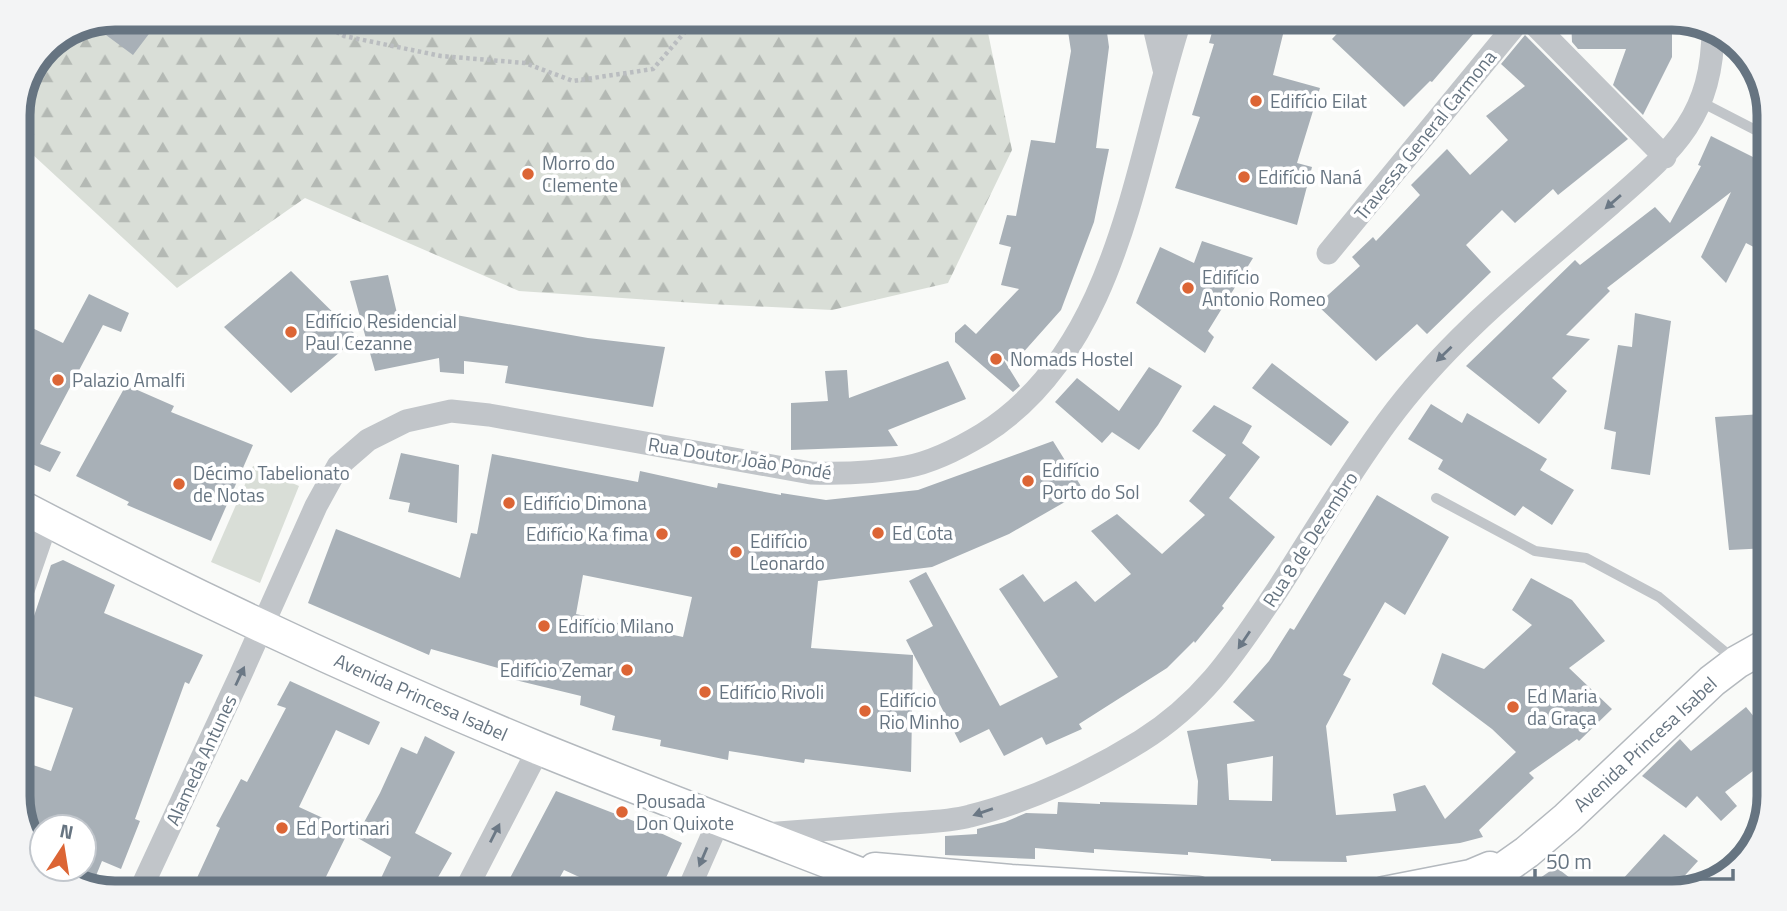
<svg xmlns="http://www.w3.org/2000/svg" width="1787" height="911" viewBox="0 0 1787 911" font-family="'Titillium Web',sans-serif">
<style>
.forest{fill:url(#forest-firs)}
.pitch{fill:#d9ded7}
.building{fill:#a8b0b7;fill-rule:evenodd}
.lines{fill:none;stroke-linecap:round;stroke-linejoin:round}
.secondary-casing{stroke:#b4b9be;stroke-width:35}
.path{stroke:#babdc0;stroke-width:4.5;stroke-dasharray:3.5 3.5;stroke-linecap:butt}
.service{stroke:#c1c5c9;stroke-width:10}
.minor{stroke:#c1c5c9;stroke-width:23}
.secondary{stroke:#fff;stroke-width:32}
.oneway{fill:#6b7885}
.poi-dot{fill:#dc6535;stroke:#fff;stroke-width:2.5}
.labels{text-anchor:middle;stroke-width:7;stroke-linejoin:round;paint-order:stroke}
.poi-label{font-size:19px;fill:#667481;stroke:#fff;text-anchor:start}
.street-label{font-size:19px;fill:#667481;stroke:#fff}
.rim{fill:none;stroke:#667481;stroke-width:9}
</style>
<defs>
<pattern id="forest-firs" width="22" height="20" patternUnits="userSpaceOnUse" patternTransform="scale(1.75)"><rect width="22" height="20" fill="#d9ded7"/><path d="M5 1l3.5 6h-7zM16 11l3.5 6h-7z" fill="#b4b9b4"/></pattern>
</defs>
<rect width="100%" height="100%" fill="#f9faf8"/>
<path class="forest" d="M115 18H985L1012 150 948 283 832 310 710 304 519 291 305 198 177 288 18 141V109L46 46Z"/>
<path class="pitch" d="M253 466 299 486 260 583 211 562Z"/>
<path class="building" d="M118 18H161L133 55 106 35Z
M1066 18H1105L1109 47 1096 148 1109 149 1094 222 1061 310 1012 365 1002 357 1020 386 1013 392 955 342V333L965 324 976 334 1019 289 1001 285 1011 247 999 244 1007 215 1016 216 1031 140 1055 143 1071 51Z
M1216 18H1287L1273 75 1320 88 1297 163 1312 167 1297 225 1175 188 1200 117 1192 115 1214 44 1209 43Z
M1352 18H1487L1432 82 1430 81 1404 107 1332 39Z
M1571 18H1672V57L1643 115 1613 85 1626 49H1578L1572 42Z
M1525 35 1628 139 1558 195 1553 189 1515 223 1502 210 1466 245 1491 272 1427 334 1417 324 1376 361 1317 305 1360 266 1352 257 1373 237 1376 241 1420 195 1411 185 1447 149 1470 175 1508 140 1486 116 1525 86 1501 64Z
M1711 136 1769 165V255L1746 243 1726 283 1701 257 1731 192 1607 288 1610 291 1566 335 1590 339 1552 378 1567 391 1539 424 1466 366 1575 260 1580 265 1655 207 1670 223 1701 166 1698 165Z
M1202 241 1253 258 1208 331 1214 337 1205 353 1136 303 1160 247 1194 263Z
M291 271 358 337 291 393 224 327Z
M388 275 400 326 448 325 450 314 588 338 665 347 653 407 505 383 508 366 464 361V374L440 372 439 358 375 371 350 281Z
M89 294 129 313 121 332 103 325 40 444 61 452 50 472 30 463 18 487V321L63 343Z
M1635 313 1671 321 1650 475 1611 469 1616 432 1604 429 1618 345 1632 347Z
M948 361 966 399 888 430 898 446 791 450V403L828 401 825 371 847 370 849 398Z
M1272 363 1349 422 1331 446 1252 388Z
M1149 367 1182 386 1158 425 1139 450 1112 432 1102 443 1055 402 1077 378 1119 411Z
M126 385 174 406 171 412 253 445 211 541 127 505 129 502 76 476Z
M1431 404 1462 423 1467 413 1547 459 1540 470 1574 490 1552 525 1523 506 1515 516 1438 469 1443 460 1408 439Z
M1214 405 1252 426 1242 443 1260 457 1229 498 1275 537 1222 606 1224 608 1195 643 1194 641 1167 668 1079 724 1082 729 1046 745 1042 737 1004 756 989 729 960 743 906 640 933 626 909 581 926 572 1000 706 1058 677 999 589 1023 574 1044 602 1076 581 1095 602 1131 574 1091 531 1117 514 1162 554 1205 515 1189 501 1226 455 1192 431Z
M1763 414 1769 504V548L1729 550 1715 417Z
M1053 441 1084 491 1009 534 932 567 818 581 811 648 913 655 911 772 805 759 804 763 729 751 728 760 660 746 661 740 612 730 615 716 580 705 581 696 503 677 505 670 431 649 429 655 308 603 336 529 460 578 471 533 477 534 492 454 638 482 640 471 717 488 718 483 781 495V493L826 500 918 490ZM583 575 692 597 683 637 576 614Z
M401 453 459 465 457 523 408 512 410 503 389 499Z
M1377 495 1449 537 1405 615 1385 602 1343 675 1351 679 1326 726 1336 815 1396 811 1393 794 1425 785 1445 819 1516 752 1492 729 1432 684 1442 653 1484 669 1532 625 1512 610 1531 578 1572 600 1605 641 1569 668 1612 709 1579 741 1577 739 1529 773 1534 778 1479 830 1483 837 1460 843 1346 856 1347 862 1271 861V859L1188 852V855L1094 849V853L1035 848V859L945 855V836L977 834V829L1005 822 1026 813 1057 814 1058 802 1100 804V802L1197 805 1198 781 1187 731 1255 721 1233 702 1269 661 1290 628 1294 630ZM1273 756 1272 801 1229 800 1227 764Z
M63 560 115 585 104 613 203 655 189 684 185 682 135 819 140 821 121 869 102 861 91 888 84 886V827H42V857L34 851 18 803V760L51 771 73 708 27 694 32 678 18 673V664L51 565Z
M290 681 380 722 369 745 336 730 299 807 349 830 318 893H190L220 828 216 826 241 779 247 782 286 708 277 705Z
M1746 707 1769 735V759L1725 792 1737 806 1721 821 1697 796 1686 808 1642 776 1680 739 1691 751Z
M425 736 455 752 415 833 452 853 429 893H374L391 857 356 837 380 793 401 747 417 754Z
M556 791 639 823 682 843 659 893H614L564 870 551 893H502Z
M1664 834 1698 861 1669 893H1610Z
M1556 867 1589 893H1518Z"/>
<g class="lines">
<g class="secondary-casing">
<path id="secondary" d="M18 505C188 594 363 676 540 749 663 799 786 845 909 893
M875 869 1011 881 1198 893
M1384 893 1471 876 1490 868
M1469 893 1527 852 1567 818 1712 681 1737 662 1769 644"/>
</g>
<path class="path" d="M115 18 117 19
M312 18 344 36 441 56 525 63 573 81 653 69 697 18"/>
<path class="service" d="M1701 102 1769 137
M1436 498 1535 551 1586 558 1659 597 1735 660"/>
<path class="minor" d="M1152 18 1164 69
M1528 18 1665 157
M1328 253 1521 18
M18 605 47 521
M765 834C809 831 853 827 898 824 921 822 948 822 970 816 1028 802 1091 772 1141 741 1206 700 1236 651 1278 589 1314 533 1348 475 1387 422 1449 337 1533 272 1611 204 1674 149 1713 117 1713 27
M139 893 240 676 316 506 338 466 368 440 406 421 451 411 489 415 811 473C843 474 874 473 906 467 933 462 960 448 983 434 1120 348 1135 158 1181 18
M464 893 539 748
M687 893 719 820"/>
<use href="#secondary" class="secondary"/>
</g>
<defs><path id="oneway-solid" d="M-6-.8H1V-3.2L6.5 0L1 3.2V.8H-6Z" transform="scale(1.75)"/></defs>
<g class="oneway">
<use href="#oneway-solid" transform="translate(1613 202) rotate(139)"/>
<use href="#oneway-solid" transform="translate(1444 354) rotate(136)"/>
<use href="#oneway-solid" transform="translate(1244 640) rotate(124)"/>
<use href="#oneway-solid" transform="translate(240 676) rotate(-65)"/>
<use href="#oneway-solid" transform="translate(983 812) rotate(161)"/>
<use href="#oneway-solid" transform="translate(495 833) rotate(-63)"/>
<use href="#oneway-solid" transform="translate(703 857) rotate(113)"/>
</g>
<g class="poi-dot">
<circle cx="1256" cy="101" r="7"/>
<circle cx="528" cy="174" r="7"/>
<circle cx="1244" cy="177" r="7"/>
<circle cx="1188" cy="288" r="7"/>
<circle cx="291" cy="332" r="7"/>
<circle cx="996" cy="359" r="7"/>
<circle cx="58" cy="380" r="7"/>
<circle cx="1028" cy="481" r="7"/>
<circle cx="179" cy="484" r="7"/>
<circle cx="509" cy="503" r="7"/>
<circle cx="878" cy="533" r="7"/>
<circle cx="662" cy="534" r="7"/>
<circle cx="736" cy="552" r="7"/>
<circle cx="544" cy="626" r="7"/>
<circle cx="627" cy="670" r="7"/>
<circle cx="705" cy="692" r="7"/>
<circle cx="1513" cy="707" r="7"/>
<circle cx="865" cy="711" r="7"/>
<circle cx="622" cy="812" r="7"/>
<circle cx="282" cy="828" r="7"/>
</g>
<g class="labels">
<g class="poi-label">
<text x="1270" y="108">Edifício Eilat</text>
<text x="542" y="170">Morro do<tspan x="542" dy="22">Clemente</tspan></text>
<text x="1258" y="184">Edifício Naná</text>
<text x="1202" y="284">Edifício<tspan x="1202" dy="22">Antonio Romeo</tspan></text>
<text x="305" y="328">Edifício Residencial<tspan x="305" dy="22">Paul Cezanne</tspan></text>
<text x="1010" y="366">Nomads Hostel</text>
<text x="72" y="387">Palazio Amalfi</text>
<text x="1042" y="477">Edifício<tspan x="1042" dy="22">Porto do Sol</tspan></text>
<text x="193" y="480">Décimo Tabelionato<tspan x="193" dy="22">de Notas</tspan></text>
<text x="523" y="510">Edifício Dimona</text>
<text x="892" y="540">Ed Cota</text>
<text x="648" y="541" text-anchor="end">Edifício Ka fima</text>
<text x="750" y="548">Edifício<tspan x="750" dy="22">Leonardo</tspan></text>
<text x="558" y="633">Edifício Milano</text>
<text x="613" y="677" text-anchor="end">Edifício Zemar</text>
<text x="719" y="699">Edifício Rivoli</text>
<text x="1527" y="703">Ed Maria<tspan x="1527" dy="22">da Graça</tspan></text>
<text x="879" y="707">Edifício<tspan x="879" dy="22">Rio Minho</tspan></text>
<text x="636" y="808">Pousada<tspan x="636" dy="22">Don Quixote</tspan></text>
<text x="296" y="835">Ed Portinari</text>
</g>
<g class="street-label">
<text transform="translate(1425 135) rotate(-51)" y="7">Travessa General Carmona</text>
<text transform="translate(740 458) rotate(9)" y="7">Rua Doutor João Pondé</text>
<text transform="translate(1310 539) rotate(-57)" y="7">Rua 8 de Dezembro</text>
<text transform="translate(421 697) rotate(24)" y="7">Avenida Princesa Isabel</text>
<text transform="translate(1645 744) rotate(-43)" y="7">Avenida Princesa Isabel</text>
<text transform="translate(201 760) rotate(-65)" y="7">Alameda Antunes</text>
</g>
</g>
<path d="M0 0H1787V911H0ZM115 30H1672A85 85 0 0 1 1757 115V796A85 85 0 0 1 1672 881H115A85 85 0 0 1 30 796V115A85 85 0 0 1 115 30Z" fill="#f3f4f5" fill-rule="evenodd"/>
<path class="rim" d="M115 30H1672A85 85 0 0 1 1757 115V796A85 85 0 0 1 1672 881H115A85 85 0 0 1 30 796V115A85 85 0 0 1 115 30Z"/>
<g transform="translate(63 848) rotate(12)"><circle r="33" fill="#ffffff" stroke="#c2c7cd" stroke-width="2"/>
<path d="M0-5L12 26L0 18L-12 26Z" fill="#dc6535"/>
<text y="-10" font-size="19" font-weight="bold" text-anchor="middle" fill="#667481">N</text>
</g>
<path d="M1535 869v10h198v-10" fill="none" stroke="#667481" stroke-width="3.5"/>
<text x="1546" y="869" font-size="21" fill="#667481" stroke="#ffffff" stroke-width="5" paint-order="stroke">50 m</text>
</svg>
